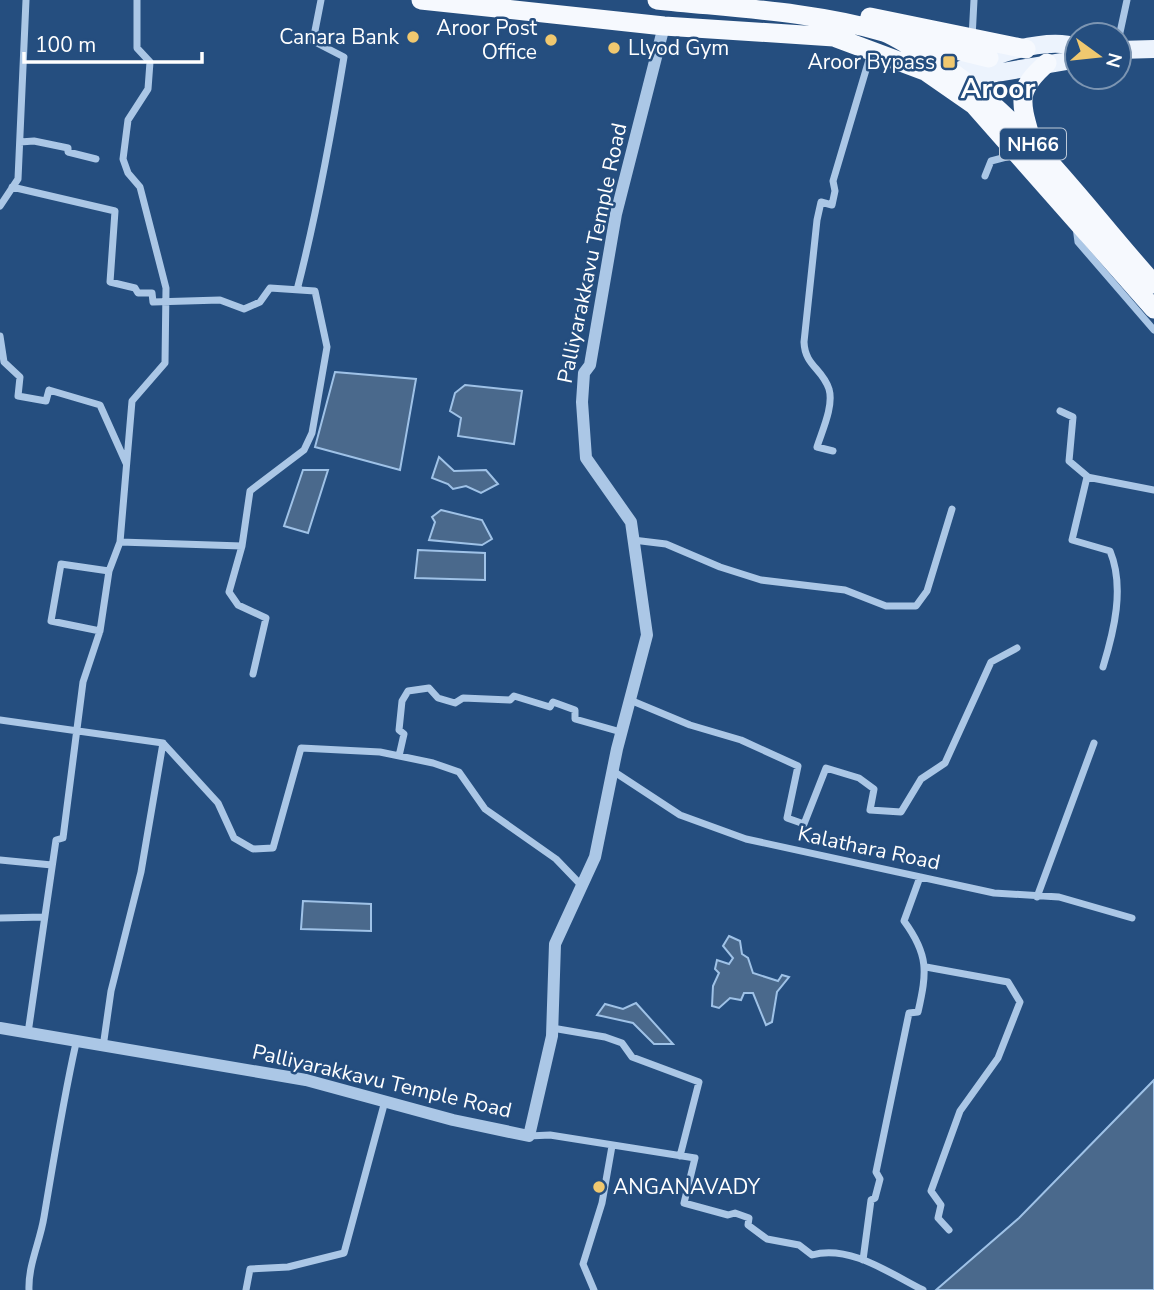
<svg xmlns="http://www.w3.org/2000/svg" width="1154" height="1290" viewBox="0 0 1154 1290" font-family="'Nunito Sans',sans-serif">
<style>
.water{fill:#4a698c;stroke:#9fc2e7;stroke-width:2}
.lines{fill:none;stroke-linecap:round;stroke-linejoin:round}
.minor{stroke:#abc7e6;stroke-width:7}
.tertiary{stroke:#abc7e6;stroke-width:12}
.primary{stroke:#ecf3fd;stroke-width:18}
.trunk{stroke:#f6f9fe;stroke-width:19}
.poi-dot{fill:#f0c86f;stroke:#254e7f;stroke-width:2.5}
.labels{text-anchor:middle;stroke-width:5;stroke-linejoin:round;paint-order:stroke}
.shield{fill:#254e7f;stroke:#becad9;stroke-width:2}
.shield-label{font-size:19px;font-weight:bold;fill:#fff}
.poi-label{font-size:21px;fill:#fff;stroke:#254e7f;text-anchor:end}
.street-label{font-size:21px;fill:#fff;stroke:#254e7f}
.district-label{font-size:28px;font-weight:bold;fill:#fff;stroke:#254e7f}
</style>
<rect width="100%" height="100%" fill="#254e7f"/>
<path class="water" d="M335 372 416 379 400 470 315 447Z
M465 385 522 391 514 444 458 436 461 418 450 411 455 393Z
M439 457 454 471 486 470 498 484 481 493 466 486 453 489 448 484 432 478Z
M303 470H328L308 533 284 526Z
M441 510 482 520 492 539 482 545 429 540 435 522 432 517Z
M418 550 485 553V580L415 578Z
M303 901 371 904V931L301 929Z
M729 936 740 941 742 954 748 958 753 973 778 981 782 975 789 977 777 992 772 1022 766 1025 753 993H744L741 1000 730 998 719 1008 712 1006 713 986 719 973 715 969 717 960 729 964 733 958 723 946Z
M636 1003 673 1044H654L633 1023 597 1015 605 1004 623 1009Z
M1154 1080V1290H936L1019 1218Z"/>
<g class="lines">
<path class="minor" d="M1119 37 1127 0
M972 38 974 0
M20 142 34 141 68 148V152L96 159
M985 176 991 161 1014 155
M12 187 115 211 110 282 135 288 138 293H152L153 302 220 300 244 309 260 302 270 288 315 291 327 347 312 433 304 450 250 491 242 546 120 542 132 401 165 363 166 288 140 187 128 173 123 159 128 120 148 89 150 62 137 48V0
M0 206 18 179 26 0
M1076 227 1078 242 1154 330
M297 290C317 213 331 136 344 57L313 41 321 0
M0 336 4 362 20 377 18 396 46 401 49 390 100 405 126 463
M1060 411 1073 417 1069 461 1088 477
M833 451 817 447C822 431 834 406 829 389 822 368 805 366 804 342L817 220 821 202 832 205 835 191 833 181 871 53
M633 540 666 544 720 567 761 580 845 590 886 606H916L927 591 952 509
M242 546 229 592 238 605 266 618 253 674
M100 631 51 621 61 564 109 571
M1103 667C1114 631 1125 587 1110 551L1072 540 1087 477 1154 490
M630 700 690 725 741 740 798 766 787 818 804 824 826 768 859 778 874 789 870 810 901 812 921 779 945 763 991 662 1017 648
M0 720 163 743 218 803 234 838 253 849 273 848 301 748 380 752 433 763 459 772 485 809 556 859 581 885
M399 756 404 734 399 730 402 701 408 691 429 688 438 698 455 703 463 698 510 700 514 696 550 707 553 702 575 710V719L621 732
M613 771 680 815 746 839 994 893 1059 897 1132 918
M0 860 52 865
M1037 897 1094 743
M0 918 44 917
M926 967 1008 982 1020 1002 998 1058 960 1111 931 1191 941 1205 938 1218 949 1230
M552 1028 605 1037 622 1043 632 1057 699 1082 680 1156
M28 1033 56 840 63 838 83 682 100 631 109 571 120 542
M103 1047 111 991 141 872 163 743
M529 1136 550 1135 695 1158 684 1203 728 1215 735 1213 749 1218 748 1225 767 1239 799 1245 812 1255C849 1244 891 1274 923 1290
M863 1260 871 1200 875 1198 880 1179 876 1172 909 1013 918 1012C927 972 929 955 904 921L920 877
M29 1290C28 1265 40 1242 44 1217 54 1158 63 1101 76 1043
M246 1290 250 1269 288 1267 344 1253 385 1101
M594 1290 583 1264 602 1203 612 1146"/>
<path class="tertiary" d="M0 1028 306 1080 453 1120 529 1136 552 1036 555 944 595 857 617 749 647 635 631 522 586 458 582 402 584 373 590 365 616 214 664 26"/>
<path class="primary" d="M1119 50 1154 49
M945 79C975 60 1043 35 1077 47
M957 89 991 74 1067 61 1077 56"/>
<path class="trunk" d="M421 0 664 26 834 37 925 71 974 105 1154 309
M657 0C732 8 811 11 884 32 895 36 906 44 917 50 1015 104 1080 202 1154 284
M870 17 1026 49
M911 39 989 58
M1031 139C1020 101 1016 90 1047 63"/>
</g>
<g class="poi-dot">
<circle cx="413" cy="37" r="7"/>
<circle cx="551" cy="40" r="7"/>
<circle cx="614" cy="48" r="7"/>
<rect x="942" y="55" width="14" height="14" rx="3.5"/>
<circle cx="599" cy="1187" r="7"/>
</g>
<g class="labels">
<rect class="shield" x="1000" y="128.5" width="66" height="31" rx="5"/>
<g class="shield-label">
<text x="1033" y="151">NH66</text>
</g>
<g class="poi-label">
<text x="537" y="35">Aroor Post<tspan x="537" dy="24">Office</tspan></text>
<text x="399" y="44">Canara Bank</text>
<text x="628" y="55" text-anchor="start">Llyod Gym</text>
<text x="935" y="69">Aroor Bypass</text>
<text x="613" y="1194" text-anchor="start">ANGANAVADY</text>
</g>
<g class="street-label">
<text transform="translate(592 253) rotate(-78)" y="7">Palliyarakkavu Temple Road</text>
<text transform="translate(869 848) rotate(12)" y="7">Kalathara Road</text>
<text transform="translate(382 1081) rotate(13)" y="7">Palliyarakkavu Temple Road</text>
</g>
<g class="district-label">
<text x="998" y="98">Aroor</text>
</g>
</g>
<g transform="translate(1098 56) rotate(105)"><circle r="33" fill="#254e7f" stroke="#7c95b2" stroke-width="2"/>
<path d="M0-5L12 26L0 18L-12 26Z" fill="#f0c86f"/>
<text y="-10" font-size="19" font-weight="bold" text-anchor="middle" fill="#ffffff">N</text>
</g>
<path d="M24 52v10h178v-10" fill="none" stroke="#ffffff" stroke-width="3.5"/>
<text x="35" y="52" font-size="21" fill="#ffffff" stroke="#254e7f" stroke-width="5" paint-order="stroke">100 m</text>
</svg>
